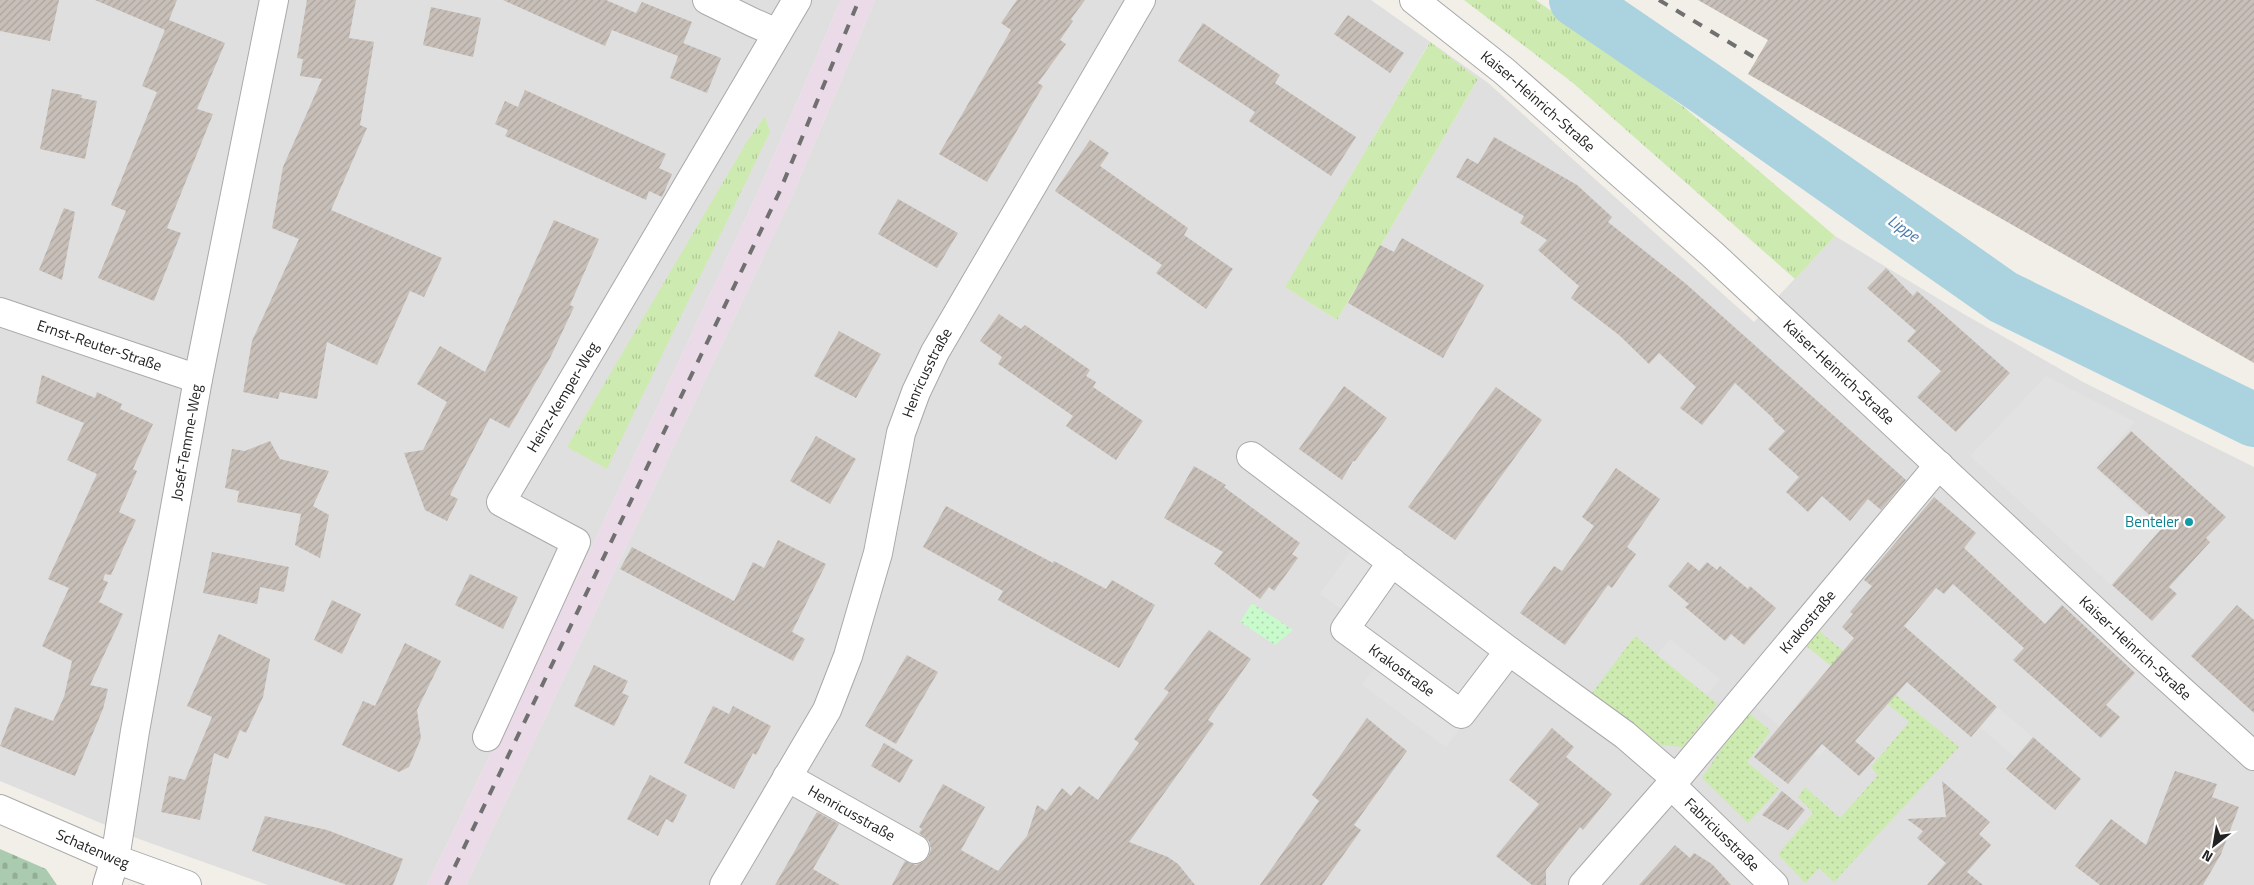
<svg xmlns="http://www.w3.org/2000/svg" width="2254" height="885" viewBox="0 0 2254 885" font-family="'Titillium Web',sans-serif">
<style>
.residential{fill:#e0dfdf;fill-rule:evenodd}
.railway{fill:#ebdbe8}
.grass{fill:url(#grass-tufts)}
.cemetery{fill:url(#cemetery-stones)}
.park{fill:url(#park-dots)}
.garden{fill:url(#garden-dots)}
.parking{fill:#e2e2e2}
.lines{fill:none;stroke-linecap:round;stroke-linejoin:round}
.river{stroke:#aad3df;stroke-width:54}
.building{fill:url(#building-hatch)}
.minor-casing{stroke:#a9a9a9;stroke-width:30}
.minor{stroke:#fff;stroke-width:28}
.rail{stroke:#707070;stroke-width:4;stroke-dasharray:10 10;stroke-linecap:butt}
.culture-dot{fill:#0f9aa8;stroke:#fff;stroke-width:2}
.labels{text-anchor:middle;stroke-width:5;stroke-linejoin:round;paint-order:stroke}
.street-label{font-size:15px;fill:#222;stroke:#fff}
.culture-label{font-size:15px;fill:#0d838f;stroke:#fff;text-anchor:end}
.water-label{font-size:16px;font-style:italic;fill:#4a7aab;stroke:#fff}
</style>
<defs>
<pattern id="grass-tufts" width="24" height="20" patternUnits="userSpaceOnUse" patternTransform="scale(1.25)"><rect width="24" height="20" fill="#cdebb0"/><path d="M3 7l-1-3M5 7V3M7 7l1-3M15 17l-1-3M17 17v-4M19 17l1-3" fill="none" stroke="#b0c997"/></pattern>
<pattern id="cemetery-stones" width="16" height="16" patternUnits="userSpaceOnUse" patternTransform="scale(1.25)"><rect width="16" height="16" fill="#aacbaf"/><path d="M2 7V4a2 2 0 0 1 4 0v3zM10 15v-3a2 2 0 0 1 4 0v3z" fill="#92ae96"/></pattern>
<pattern id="park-dots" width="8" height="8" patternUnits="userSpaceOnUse" patternTransform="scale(1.25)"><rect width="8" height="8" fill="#c8facc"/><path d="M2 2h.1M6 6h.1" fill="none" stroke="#acd6af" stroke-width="1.8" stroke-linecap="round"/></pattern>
<pattern id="garden-dots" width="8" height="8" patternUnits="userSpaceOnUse" patternTransform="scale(1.25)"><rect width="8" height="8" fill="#cdebb0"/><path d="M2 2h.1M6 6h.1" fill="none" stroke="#b0c997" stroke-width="1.8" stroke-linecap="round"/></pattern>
<pattern id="building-hatch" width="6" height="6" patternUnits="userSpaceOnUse" patternTransform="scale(1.25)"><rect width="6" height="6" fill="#c7bfb8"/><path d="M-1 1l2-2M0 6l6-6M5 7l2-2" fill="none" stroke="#aba49e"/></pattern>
</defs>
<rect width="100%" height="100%" fill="#f2efe9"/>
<path class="residential" d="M0 0H841L760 188 588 555 427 885H268L139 839 0 781Z
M875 0H1371L1487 82 1754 322 1835 236 1962 313 2083 382 2254 467V885H466L792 196ZM1429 43 1478 79 1337 320 1286 287Z"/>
<path class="railway" d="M841 0H875L792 196 466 885H427L588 555 760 188Z"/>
<path class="grass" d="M1464 0H1536L1685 108 1835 236 1795 279 1573 83Z
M1430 42 1478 79 1337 320 1285 287Z
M765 116 770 132 607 469 567 447 748 140Z"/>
<path class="cemetery" d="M0 849 46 869 57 885H0Z"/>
<path class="park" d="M1252 603 1293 630 1275 645 1240 622Z"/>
<path class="garden" d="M1819 631 1959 747 1834 882 1819 868 1805 883 1778 854 1813 813 1798 797 1805 787 1840 818 1878 775 1871 767 1909 722 1858 679 1848 657 1839 656 1831 666 1806 646Z
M1635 636 1717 704 1683 747 1660 745 1592 693Z
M1749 713 1771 731 1747 762 1779 789 1748 823 1702 778 1732 733Z"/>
<path class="parking" d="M2046 376 2135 422 2094 467 2160 529 2111 585 1970 456Z
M1353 548 1388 573 1355 619 1320 594Z
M1402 565 1503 640 1456 702 1355 627Z
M1670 639 1720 679 1707 695 1657 655Z
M1806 646 1831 666 1796 704 1835 737 1818 757 1756 707Z
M1385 654 1469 716 1446 747 1362 685Z
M1997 707 2034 738 2015 757 1980 727Z"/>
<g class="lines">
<path class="river" d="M1576 0 1711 92 2003 297 2254 420"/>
</g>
<path class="building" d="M0 0H59L50 41 0 31Z
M95 0H177L165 30Z
M307 0H356L349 38 374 42 360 125 367 128 331 210 442 258 424 297 410 291 377 365 327 342 317 399 280 392 278 399 243 392 252 341 299 239 272 228 283 167 322 79 300 76 303 59 297 58Z
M503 0H606L636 13 642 2 692 22 678 56 612 30 605 46Z
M1017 0H1085L1071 19 1073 21 1060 40 1066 44 1038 83 1043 86 987 182 939 154 1011 30 1001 23Z
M1698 0H2254V363L1748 74 1768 40Z
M431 7 481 18 473 57 423 45Z
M1348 15 1404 53 1390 73 1334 34Z
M169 20 225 43 197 109 213 114 167 228 181 233 154 301 98 278 126 211 111 205 157 92 142 86Z
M1203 23 1280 75 1275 83 1356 137 1331 176 1249 121 1255 112 1178 61Z
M683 43 721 58 707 93 670 78Z
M52 89 82 95 81 98 97 101 85 159 40 149Z
M525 90 666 154 659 168 672 174 662 197 649 191 646 200 505 136 508 130 495 124 505 101 518 107Z
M1494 137 1577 185 1612 217 1608 222 1685 283 1906 480 1881 510 1868 499 1850 521 1822 496 1808 512 1786 492 1799 477 1768 449 1785 431 1773 420 1774 419 1735 383 1702 425 1680 408 1696 387 1659 353 1649 364 1619 335 1571 298 1579 286 1538 250 1547 240 1520 223 1524 216 1456 177 1467 158 1478 164Z
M1090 140 1109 153 1100 166 1188 228 1184 235 1233 269 1206 309 1156 273 1162 265 1055 191Z
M898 199 958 233 937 268 878 234Z
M64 208 75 212 62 280 39 270Z
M554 220 599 239 570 305 574 307 550 358 509 428 490 418 450 495 458 499 447 521 425 510 404 453 423 450 447 402 417 384 440 346 485 372Z
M1402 238 1484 285 1443 358 1348 303 1380 245 1394 252Z
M1886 268 1913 296 1917 291 2010 373 1956 432 1917 397 1941 371 1907 341 1916 331 1867 288Z
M999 314 1021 329 1025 325 1090 370 1086 376 1096 382 1093 387 1143 421 1116 460 1066 426 1073 416 998 364 1002 357 980 341Z
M839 331 881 354 856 398 814 376Z
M42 375 95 398 97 392 122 404 120 409 153 424 133 469 137 471 119 512 136 520 111 575 105 574 103 580 108 582 99 602 123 614 90 685 108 689 103 709 75 776 0 746 15 707 53 721 64 697 72 661 42 646 69 588 48 579 97 474 67 460 84 423 36 403Z
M1344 386 1387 418 1355 461H1353L1342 480 1299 449Z
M1496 387 1542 420 1455 540 1408 507Z
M2131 431 2226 517 2206 538 2210 542 2169 587 2177 594 2152 621 2112 585 2163 527 2097 468Z
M816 436 856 459 830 504 790 481Z
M270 441 280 459 329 471 313 506 329 515 320 558 295 545 301 514 237 502 239 491 225 488 232 449 245 451Z
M1194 466 1226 485 1224 487 1300 543 1292 554 1298 558 1274 591 1269 587 1260 599 1214 564 1223 552 1164 518Z
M1616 468 1660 499 1627 547 1636 554 1612 588 1608 585 1565 645 1520 613 1554 566 1562 571 1594 526 1582 517Z
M1934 497 1976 533 1964 548 2045 624 2062 605 2135 673 2106 705 2120 717 2101 738 2013 660 2024 648 1953 584 1944 594 1936 588 1904 626 1997 707 1971 737 1907 682 1855 741 1875 758 1859 776 1822 744 1788 784 1754 757 1854 638 1842 627 1853 614 1850 612 1872 586 1864 580Z
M946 506 1053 563 1054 561 1106 589 1112 580 1155 605 1119 668 998 600 1003 591 923 547Z
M778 540 826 564 792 632 805 639 793 661 620 569 632 547 734 601 753 562 764 568Z
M212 552 289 567 284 592 260 587 257 604 203 593Z
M1688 562 1699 571 1707 562 1717 570 1720 566 1748 589 1750 586 1776 608 1744 645 1731 634 1725 641 1685 607 1689 604 1668 586Z
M470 574 518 597 503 629 455 605Z
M332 600 361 614 342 654 314 640Z
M2237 605 2254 620V713L2191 656Z
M1209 630 1251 659 1208 720 1214 724 1129 842 1168 857 1178 864 1195 885H892L905 861 916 865 923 862 929 856 931 849 929 841 919 833 922 829 919 827 943 784 985 807 961 850 998 871 1027 836 1037 805 1046 811 1062 788 1071 796 1079 786 1098 800 1139 743 1134 739 1169 692 1164 689Z
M219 634 270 659 263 697 246 733 240 730 228 759 214 753 200 820 161 812 169 776 185 780 212 717 187 706Z
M405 643 441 661 417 710 421 738 409 767 399 772 342 745 363 701 375 706Z
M907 655 938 672 896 744 865 726Z
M594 665 628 681 622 693 629 696 614 726 574 706Z
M713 706 729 714 733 706 771 726 756 755 753 753 734 789 684 763Z
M1367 718 1407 751 1354 825 1361 830 1322 885H1260L1319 801 1312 795Z
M1552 728 1574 747 1566 757 1612 794 1583 830 1580 827 1546 870V885H1532L1496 856 1539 804 1509 780Z
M2033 737 2081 779 2055 810 2006 769Z
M884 743 913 760 900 783 871 766Z
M2175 771 2217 784 2212 797 2239 807 2221 854 2203 885H2100L2075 866 2111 819 2146 845Z
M650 775 687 795 673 823 666 819 658 836 627 819Z
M1942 781 1990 822 1979 834 1991 845 1967 872 1983 885H1927L1946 863 1917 838 1923 831 1907 819 1946 817Z
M1782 791 1805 810 1788 830 1762 815Z
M817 812 839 824 813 869 840 885H775Z
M265 816 327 830 403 859 393 885H347L252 851Z
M1675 845 1690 858 1694 853 1712 864 1731 885H1639Z"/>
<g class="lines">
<g class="minor-casing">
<g id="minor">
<path d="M707 0 752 22 777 33"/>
<path id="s1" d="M1414 0 1504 71 1712 254 2142 655 2254 756"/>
<path id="s2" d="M0 312 198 379"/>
<path d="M1251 456 1509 651 1625 735 1676 779"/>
<path id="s3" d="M1392 562 1345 629 1352 634 1461 714 1509 651"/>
<path id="s4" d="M487 737 576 542 501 502 797 0"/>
<path id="s5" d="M787 777 915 849"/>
<path id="s6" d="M1671 785 1774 885"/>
<path id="s7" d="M0 809 115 859 187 885"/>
<path id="s8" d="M107 885 115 859 135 731 198 379 274 0"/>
<path id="s9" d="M724 885 827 710 848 656 878 553 901 433 916 392 935 352 1141 0"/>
<path id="s10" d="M1583 885 1676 779 1939 465"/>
</g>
</g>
<use href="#minor" class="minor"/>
<path class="rail" d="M1659 0 1757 59
M446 885 779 193 859 0"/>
</g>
<circle class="culture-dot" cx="2189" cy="522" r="5"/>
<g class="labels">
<g class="street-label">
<text dy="5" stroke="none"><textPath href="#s1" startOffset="160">Kaiser-Heinrich-Straße</textPath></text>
<text dy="5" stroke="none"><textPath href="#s2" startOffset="105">Ernst-Reuter-Straße</textPath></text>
<text dy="5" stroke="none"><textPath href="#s1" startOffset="565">Kaiser-Heinrich-Straße</textPath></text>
<text dy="5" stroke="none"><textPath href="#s9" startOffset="556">Henricusstraße</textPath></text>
<text dy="5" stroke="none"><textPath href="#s4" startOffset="421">Heinz-Kemper-Weg</textPath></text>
<text dy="5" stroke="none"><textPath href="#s8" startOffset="450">Josef-Temme-Weg</textPath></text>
<text dy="5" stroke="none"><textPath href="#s10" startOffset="346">Krakostraße</textPath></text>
<text dy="5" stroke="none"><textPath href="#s1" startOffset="970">Kaiser-Heinrich-Straße</textPath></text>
<text dy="5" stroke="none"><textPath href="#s3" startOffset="152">Krakostraße</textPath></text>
<text dy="5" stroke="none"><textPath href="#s5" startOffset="74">Henricusstraße</textPath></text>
<text dy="5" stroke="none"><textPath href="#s6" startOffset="71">Fabriciusstraße</textPath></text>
<text dy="5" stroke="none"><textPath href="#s7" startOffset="101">Schatenweg</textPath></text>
</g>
<g class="culture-label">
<text x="2179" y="527">Benteler</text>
</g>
<g class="water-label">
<text transform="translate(1904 228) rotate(35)" y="6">Lippe</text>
</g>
</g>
<g transform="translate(2214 845) rotate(211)" stroke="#ffffff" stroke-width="4" paint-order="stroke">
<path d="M0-4L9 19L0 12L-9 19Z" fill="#222222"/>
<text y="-8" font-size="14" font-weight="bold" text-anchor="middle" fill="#222222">N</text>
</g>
</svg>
